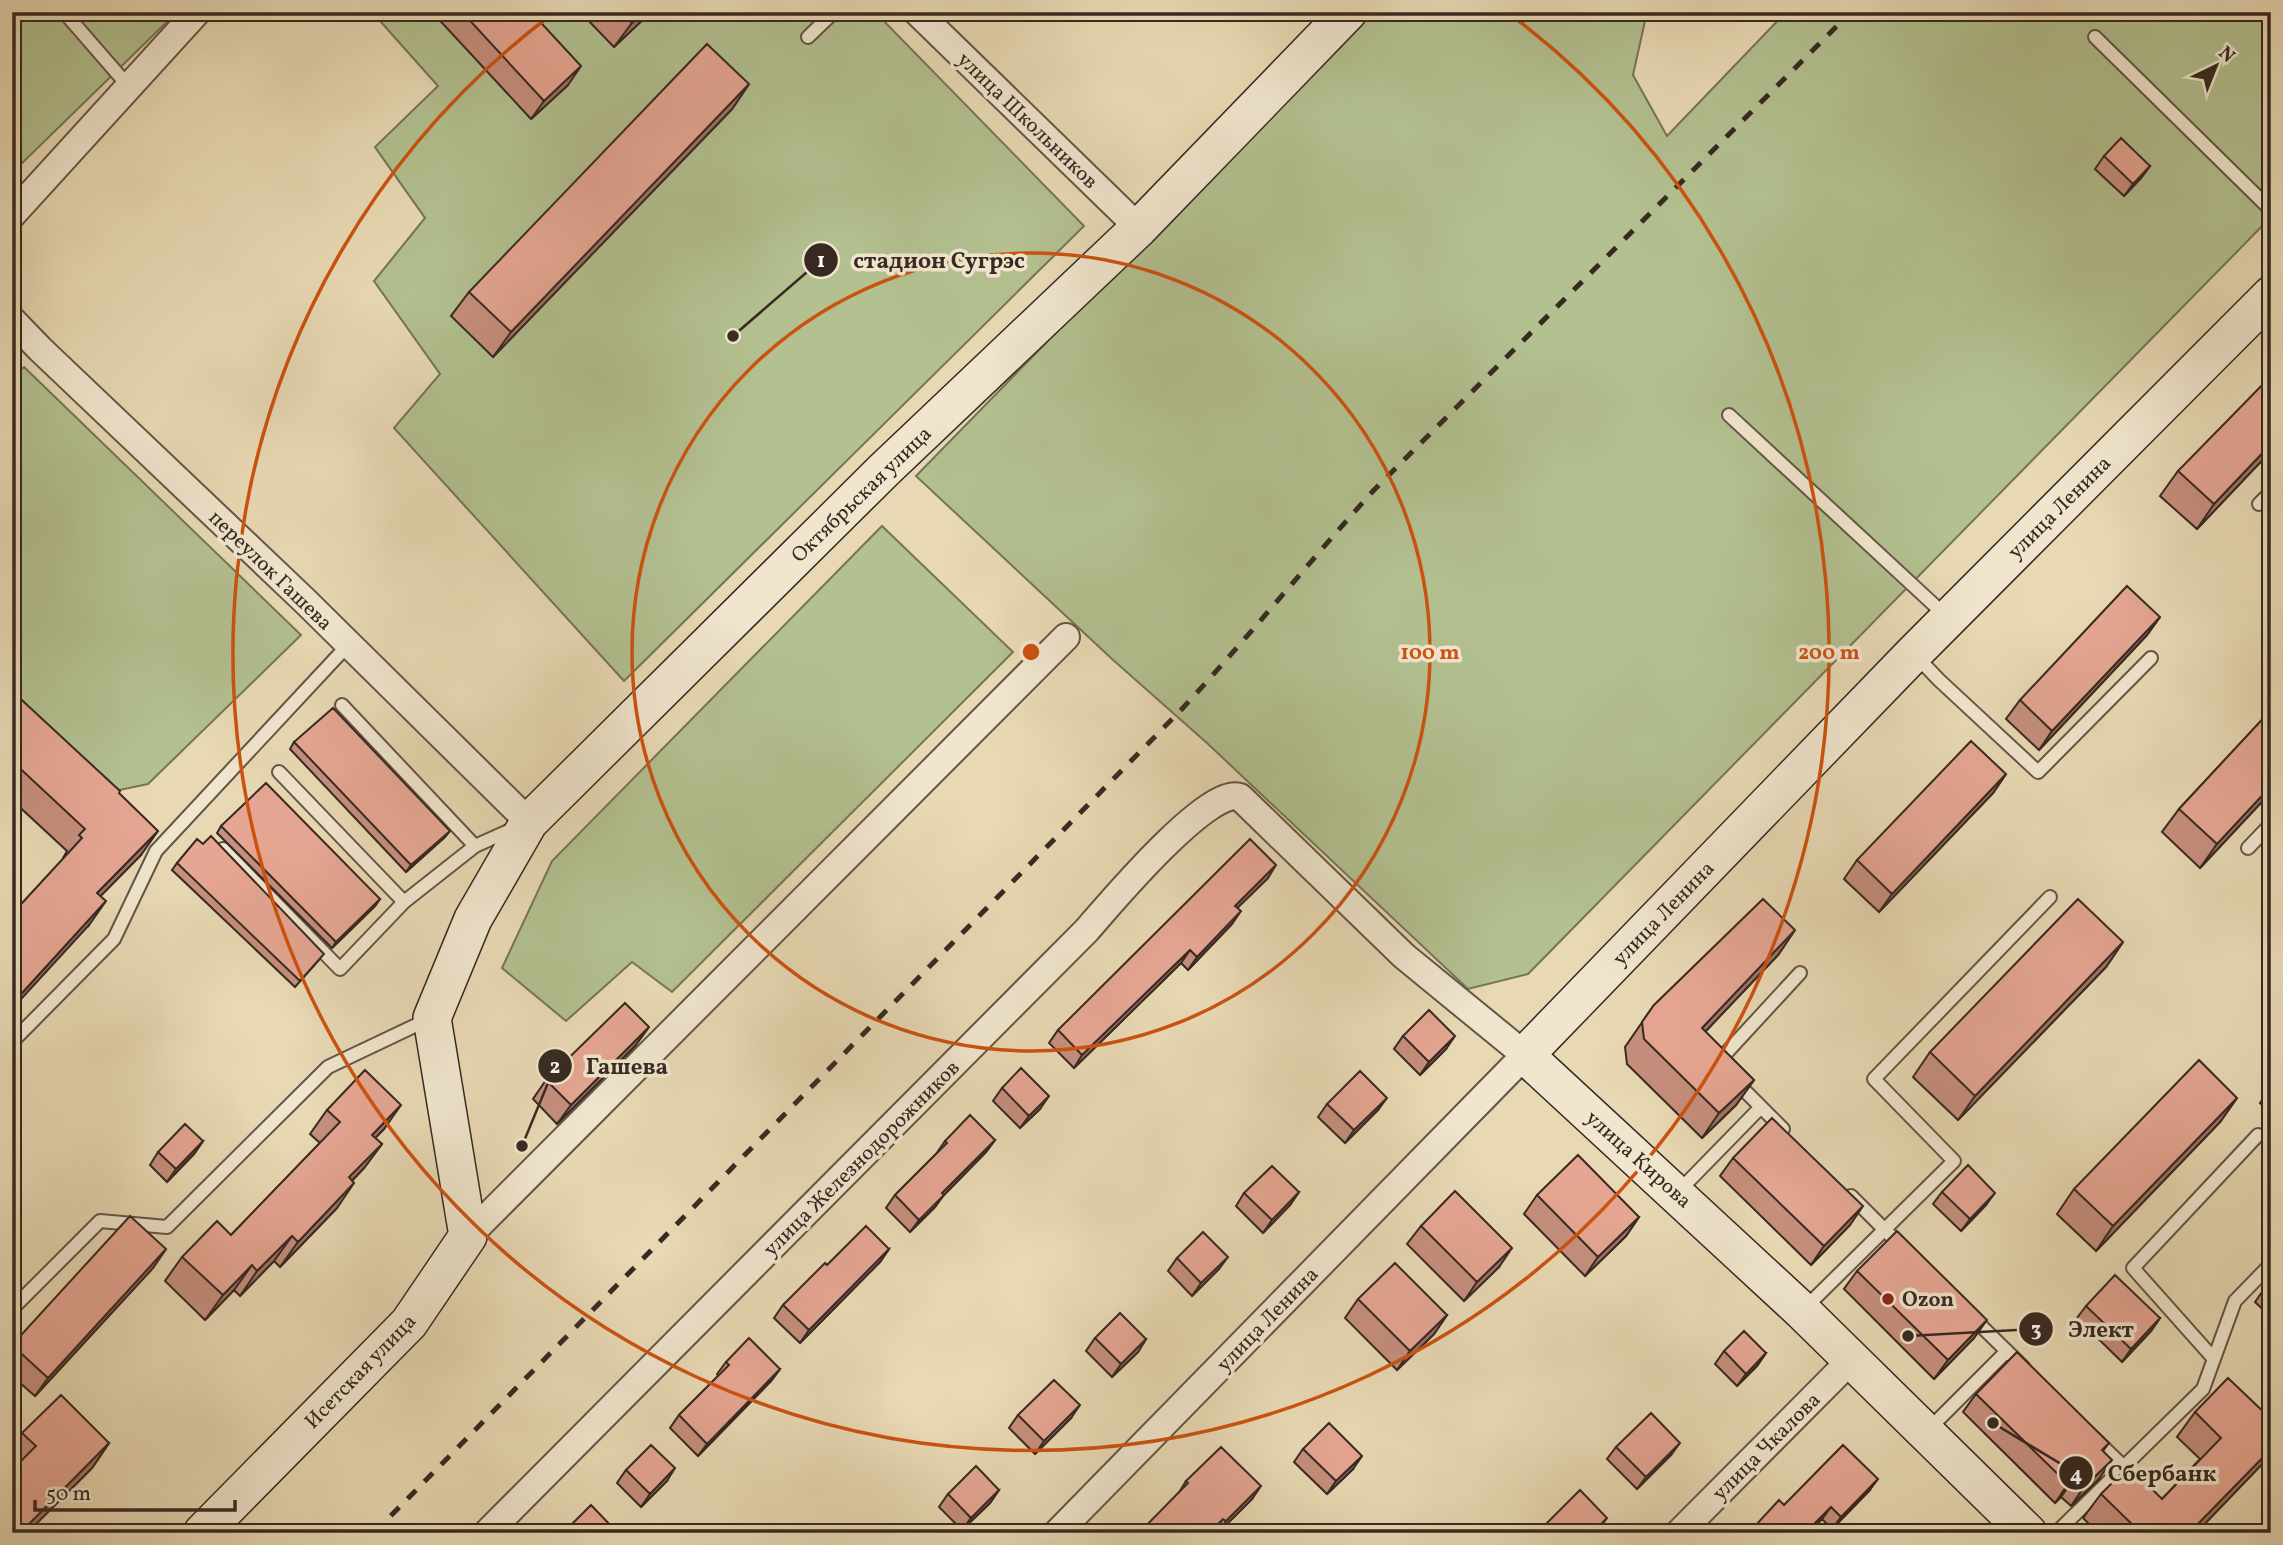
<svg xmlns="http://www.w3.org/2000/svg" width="2283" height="1545" viewBox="0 0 2283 1545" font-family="Vollkorn,serif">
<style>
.green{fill:#b3c090;stroke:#757459;stroke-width:2}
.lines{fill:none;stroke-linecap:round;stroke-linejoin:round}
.lane-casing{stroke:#635546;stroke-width:16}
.street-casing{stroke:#635546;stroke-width:30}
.secondary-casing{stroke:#372922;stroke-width:40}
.lane{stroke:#f0e6ce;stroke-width:12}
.street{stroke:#f0e6ce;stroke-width:26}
.secondary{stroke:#f0e6ce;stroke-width:37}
.rail{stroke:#372922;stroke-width:5;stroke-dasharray:12 12;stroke-linecap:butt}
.wall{fill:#c68f7e;stroke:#372922;stroke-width:2}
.shaded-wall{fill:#a17467;stroke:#372922;stroke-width:2}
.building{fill:#e6a693;stroke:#372922;stroke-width:2}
.ring{fill:none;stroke:#cd520f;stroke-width:3.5}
.poi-dot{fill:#8f2418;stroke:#f0e6ce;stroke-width:2.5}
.labels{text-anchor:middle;stroke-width:7;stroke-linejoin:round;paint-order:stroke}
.street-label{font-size:21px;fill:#372922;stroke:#f0e6ce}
.poi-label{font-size:21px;font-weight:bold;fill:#372922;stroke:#f0e6ce;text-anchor:start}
.centre{fill:#cd520f;stroke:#f0e6ce;stroke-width:3.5}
.ring-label{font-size:21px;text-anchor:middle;font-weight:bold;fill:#cd520f;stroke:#f0e6ce;stroke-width:7;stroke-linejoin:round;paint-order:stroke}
.leader{fill:none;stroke:#372922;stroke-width:2.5}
.callout-dot{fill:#372922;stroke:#f0e6ce;stroke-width:2.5}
.mark-label{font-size:21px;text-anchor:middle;font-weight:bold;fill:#fff}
.callout-label{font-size:23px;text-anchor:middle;font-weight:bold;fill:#372922;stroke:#f0e6ce;stroke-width:7;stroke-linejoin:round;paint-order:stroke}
</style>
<rect width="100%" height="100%" fill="#e8d9b4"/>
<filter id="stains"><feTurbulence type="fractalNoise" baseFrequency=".00286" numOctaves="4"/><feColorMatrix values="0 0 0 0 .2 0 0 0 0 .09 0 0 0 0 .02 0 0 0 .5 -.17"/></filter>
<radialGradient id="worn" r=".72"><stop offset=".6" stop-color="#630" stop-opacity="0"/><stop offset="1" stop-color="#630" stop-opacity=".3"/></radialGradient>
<path class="green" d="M12 12H177L12 173Z
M372 12H875L1084 226 624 681 394 428 440 374 374 281 425 218 375 147 438 86Z
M1369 12H1647L1633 75 1667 136 1786 12H2271V217L1528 974 1468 989 1207 743 1112 659 916 476Z
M24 367 301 635 148 784 115 791 12 691V378Z
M882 526 1013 652 672 992 632 962 566 1021 502 968 552 861Z"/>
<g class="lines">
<g class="lane-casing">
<path id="lane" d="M64 12 130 88
M808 37 834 12
M2095 37 2271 210
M1729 415 1946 616
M2259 504 2271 492
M1916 656 1939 680 2038 772 2151 658
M342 705 475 846
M279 772 404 902
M2248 848 2271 824
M223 849 340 969 404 902 475 846 515 828
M12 1042 114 939 156 851 348 645
M1718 1065 1717 1063 1800 973
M1734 1080 1783 1129
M1678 1192 1761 1107
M1851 1196 1902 1247
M12 1309 100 1221 167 1227 328 1067 429 1019
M1804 1309 1954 1161 1874 1079 2050 897
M1972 1317 2024 1368
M2214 1359 2133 1268 2258 1135
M1928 1430 2007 1351
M2094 1438 2124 1467
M2056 1533 2203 1389 2235 1301 2271 1264"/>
</g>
<g class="street-casing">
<path id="street" d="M917 12 1139 228
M12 215 197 12
M12 320 40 349 305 601 529 822
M468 1236 1066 637
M487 1533 1087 930C1108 906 1209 785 1240 797L1404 956 1525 1055 1057 1533
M1679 1533 1852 1359"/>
</g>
<g class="secondary-casing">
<path id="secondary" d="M202 1533 409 1323 468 1236 432 1018 473 919 529 822 884 470 1139 228 1348 12
M2028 1533 1802 1311 1525 1055 1914 653 2271 295"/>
</g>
<use href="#lane" class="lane"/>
<use href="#street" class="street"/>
<use href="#secondary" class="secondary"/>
<path class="rail" d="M374 1533 1180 711C1247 639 1308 563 1374 490L1851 12"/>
</g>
<path class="wall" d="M432 12H531L568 85 531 119Z
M580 12H651L614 47Z
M749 84 732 109 493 357 451 316 469 292Z
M2104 156 2150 166 2141 178 2124 196 2095 169Z
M2271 451 2197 529 2160 496 2178 471Z
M2160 617 2147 635 2039 750 2006 719 2020 700Z
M12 691 119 793 141 855 100 896 89 925 63 858 67 851 12 800Z
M2271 710V792L2200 868 2162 832 2179 809Z
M294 742 445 837 406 872 290 749Z
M2006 774 1993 793 1879 912 1844 879 1857 860Z
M221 826 380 899 375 906 332 948 217 833Z
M177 863 319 960 295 987 172 870Z
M1268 878 1237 908 1232 924 1188 970 1181 963 1074 1068 1049 1043 1058 1030Z
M1795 930 1778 955 1705 1032 1754 1080 1736 1105 1702 1138 1627 1064 1625 1047 1654 1005Z
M2123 942 2106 967 1958 1120 1913 1077 1930 1052Z
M649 1027 635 1046 557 1124 533 1099 546 1080Z
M1403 1036 1446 1049 1420 1075 1394 1049Z
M1002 1088 1040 1109 1020 1128 993 1101Z
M2271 1088V1113L2260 1103Z
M2237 1098 2220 1122 2096 1251 2057 1214 2074 1189Z
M1327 1104 1378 1110 1345 1143 1318 1117Z
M327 1110 384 1129 375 1138 382 1144 364 1168 352 1181 337 1208 280 1267 274 1261 240 1296 234 1290 205 1320 165 1281 182 1257 231 1235 320 1143 310 1134Z
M995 1140 986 1152 943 1196 935 1207 910 1232 886 1208 895 1195 936 1154 945 1141Z
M203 1141 194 1154 167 1182 150 1165 158 1152Z
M1733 1158 1850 1225 1811 1265 1720 1176Z
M1299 1192 1290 1205 1263 1233 1236 1206 1244 1193Z
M1942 1192 1986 1205 1961 1231 1933 1204Z
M1537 1195 1639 1217 1626 1236 1585 1276 1524 1214Z
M1421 1226 1499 1267 1464 1301 1407 1244Z
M166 1249 153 1268 35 1396 12 1376V1345Z
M889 1249 880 1262 800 1343 774 1318 783 1305 827 1265Z
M1177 1258 1219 1269 1192 1296 1168 1271Z
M1857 1271 1974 1338 1934 1379 1844 1289Z
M2271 1279V1317L2255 1302Z
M1358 1299 1447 1315 1434 1334 1397 1370 1345 1318Z
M2086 1306 2160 1318 2151 1331 2122 1362 2077 1318Z
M1095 1338 1146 1339 1138 1352 1112 1377 1086 1351Z
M1724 1351 1766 1353 1757 1366 1737 1386 1715 1364Z
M726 1362 780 1369 771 1381 698 1456 670 1428 679 1415 718 1376 717 1374Z
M1976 1394 2109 1443 2103 1451 2099 1479 2071 1506 2061 1497 2055 1503 1963 1412Z
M2195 1412 2268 1458 2196 1533H2098L2083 1518 2101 1494 2162 1499 2200 1459 2177 1437Z
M1018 1415 1071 1418 1035 1454 1009 1428Z
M22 1433 109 1443 92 1468 27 1533H12L15 1467 12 1465V1447Z
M1616 1447 1671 1455 1637 1489 1607 1459Z
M1303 1449 1353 1469 1327 1494 1294 1462Z
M626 1470 667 1481 641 1507 617 1483Z
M1186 1481 1252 1499 1218 1533 1214 1531 1213 1533H1139L1178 1494Z
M999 1490 990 1503 962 1530 939 1507 948 1494Z
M1869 1491 1832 1529 1822 1519 1809 1533H1750L1755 1526 1784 1505Z
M569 1527 614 1529 612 1533H565Z"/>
<path class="shaded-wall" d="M643 12H651L614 47 632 23Z
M581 66 568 85 531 119 544 101Z
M749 84 732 109 493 357 511 332Z
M2150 166 2141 178 2124 196 2133 184Z
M2271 444V451L2197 529 2214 504Z
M2160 617 2147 635 2039 750 2052 731Z
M2006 774 1993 793 1879 912 1892 894Z
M2271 786V792L2200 868 2217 844Z
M158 831 141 855 80 917 97 893Z
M450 831 445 837 406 872 411 865Z
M1276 865 1268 878 1226 919 1235 906Z
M380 899 375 906 332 948 336 942Z
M106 901 89 925 12 1009V1004Z
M1241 911 1232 924 1188 970 1197 957Z
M1795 930 1778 955 1685 1053 1702 1028Z
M2123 942 2106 967 1958 1120 1975 1096Z
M1190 950 1181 963 1074 1068 1082 1055Z
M649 1027 635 1046 557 1124 571 1105Z
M1455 1036 1446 1049 1420 1075 1429 1062Z
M1754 1080 1736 1105 1702 1138 1719 1113Z
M1049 1096 1040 1109 1020 1128 1029 1116Z
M1387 1098 1378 1110 1345 1143 1354 1130Z
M2237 1098 2220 1122 2096 1251 2113 1226Z
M401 1105 384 1129 355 1159 372 1135Z
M995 1140 986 1152 943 1196 935 1207 910 1232 919 1220 942 1193Z
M203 1141 194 1154 167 1182 176 1169Z
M382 1144 364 1168 331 1202 349 1177Z
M354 1183 337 1208 280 1267 298 1242Z
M1299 1192 1290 1205 1263 1233 1272 1220Z
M1995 1193 1986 1205 1961 1231 1970 1219Z
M1863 1206 1850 1225 1811 1265 1824 1246Z
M1639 1217 1626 1236 1585 1276 1598 1257Z
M292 1236 274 1261 240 1296 257 1271Z
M1512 1248 1499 1267 1464 1301 1477 1282Z
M166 1249 153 1268 35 1396 48 1378Z
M889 1249 880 1262 800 1343 809 1330Z
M1228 1257 1219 1269 1192 1296 1201 1283Z
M252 1265 234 1290 205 1320 223 1295Z
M1447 1315 1434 1334 1397 1370 1410 1351Z
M2160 1318 2151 1331 2122 1362 2131 1349Z
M1987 1320 1974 1338 1934 1379 1948 1360Z
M1146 1339 1138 1352 1112 1377 1121 1364Z
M1766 1353 1757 1366 1737 1386 1746 1374Z
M780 1369 771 1381 698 1456 707 1444Z
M1080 1405 1071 1418 1035 1454 1044 1441Z
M109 1443 92 1468 27 1533H20Z
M1680 1443 1671 1455 1637 1489 1646 1477Z
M2271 1449V1455L2268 1458 2196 1533H2189Z
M1362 1456 1353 1469 1327 1494 1336 1481Z
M2112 1460 2099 1479 2071 1506 2084 1487Z
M675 1468 667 1481 641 1507 650 1494Z
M2074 1478 2061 1497 2055 1503 2068 1484Z
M1878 1479 1869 1491 1832 1529 1841 1517Z
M1261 1486 1252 1499 1218 1533 1226 1521Z
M999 1490 990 1503 962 1530 971 1518Z
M1831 1507 1822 1519 1809 1533H1805Z
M1607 1518 1596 1533H1592Z
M1223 1519 1213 1533H1209Z"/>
<path class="building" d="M462 12H531L581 66 544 101Z
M621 12H643L632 23Z
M707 44 749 84 511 332 469 292Z
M2121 138 2150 166 2133 184 2104 156Z
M12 352 17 357 12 362Z
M2271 376V444L2214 504 2178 471Z
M2127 586 2160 617 2052 731 2020 700Z
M12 691 120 791 119 793 158 831 97 893 106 901 12 1004V914L82 838 79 835 85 829 12 761Z
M333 708 450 831 411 865 294 742Z
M2271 710V786L2217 844 2179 809Z
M1971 741 2006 774 1892 894 1857 860Z
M266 783 380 899 336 942 221 826Z
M211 836 324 954 300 981 177 863 197 839 203 844Z
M1250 839 1276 865 1235 906 1241 911 1197 957 1190 950 1082 1055 1058 1030Z
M1763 899 1795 930 1702 1028 1754 1080 1719 1113 1644 1039 1642 1022 1654 1005Z
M2078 899 2123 942 1975 1096 1930 1052Z
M625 1003 649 1027 571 1105 546 1080Z
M1429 1010 1455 1036 1429 1062 1403 1036Z
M2199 1060 2237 1098 2113 1226 2074 1189Z
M1021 1068 1049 1096 1029 1116 1002 1088Z
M365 1070 401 1105 372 1135 382 1144 349 1177 354 1183 298 1242 292 1236 257 1271 252 1265 223 1295 182 1257 217 1221 231 1235 340 1122 327 1110Z
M1360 1071 1387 1098 1354 1130 1327 1104Z
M970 1115 995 1140 942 1193 944 1195 919 1220 895 1195 947 1143 945 1141Z
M1772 1118 1863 1206 1824 1246 1733 1158Z
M185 1124 203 1141 176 1169 158 1152Z
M1578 1155 1639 1217 1598 1257 1537 1195Z
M1968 1165 1995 1193 1970 1219 1942 1192Z
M1272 1166 1299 1192 1272 1220 1244 1193Z
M1455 1191 1512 1248 1477 1282 1421 1226Z
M130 1216 166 1249 48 1378 12 1345Z
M866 1226 889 1249 809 1330 783 1305 825 1263 827 1265Z
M1897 1231 1987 1320 1948 1360 1857 1271Z
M1203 1232 1228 1257 1201 1283 1177 1258Z
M1395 1263 1447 1315 1410 1351 1358 1299Z
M2115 1275 2160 1318 2131 1349 2086 1306Z
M1120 1313 1146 1339 1121 1364 1095 1338Z
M1744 1331 1766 1353 1746 1374 1724 1351Z
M749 1338 780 1369 707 1444 679 1415 729 1365 726 1362Z
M2017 1352 2109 1443 2102 1450 2112 1460 2084 1487 2074 1478 2068 1484 1976 1394Z
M2228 1378 2271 1419V1449L2189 1533H2141L2101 1494 2129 1466 2162 1499 2221 1438 2195 1412Z
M1054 1380 1080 1405 1044 1441 1018 1415Z
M61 1395 109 1443 20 1533H12V1470L36 1446 22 1433Z
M1651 1413 1680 1443 1646 1477 1616 1447Z
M1329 1423 1362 1456 1336 1481 1303 1449Z
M651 1445 675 1468 650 1494 626 1470Z
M1843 1445 1878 1479 1841 1517 1831 1507 1805 1533H1762L1755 1526 1779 1500 1784 1505Z
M1221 1447 1261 1486 1226 1521 1223 1519 1209 1533H1139L1188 1483 1186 1481Z
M976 1466 999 1490 971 1518 948 1494Z
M1580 1490 1607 1518 1592 1533H1537Z
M591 1505 614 1529 611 1533H575L569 1527Z"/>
<g class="ring">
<circle cx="1031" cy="652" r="399"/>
<path d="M1511 15A798 798 0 1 1 551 15"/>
</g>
<circle class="poi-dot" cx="1888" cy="1299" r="7"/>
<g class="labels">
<g class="street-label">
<text transform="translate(1028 120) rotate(44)" y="7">улица Школьников</text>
<text transform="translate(861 494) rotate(-44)" y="7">Октябрьская улица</text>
<text transform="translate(2059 507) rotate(-45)" y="7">улица Ленина</text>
<text transform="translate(271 570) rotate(44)" y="7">переулок Гашева</text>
<text transform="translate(1663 913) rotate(-46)" y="7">улица Ленина</text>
<text transform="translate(861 1158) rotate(-45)" y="7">улица Железнодорожников</text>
<text transform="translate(1639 1159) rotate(42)" y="7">улица Кирова</text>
<text transform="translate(1267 1319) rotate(-46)" y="7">улица Ленина</text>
<text transform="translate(360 1371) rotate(-46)" y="7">Исетская улица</text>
<text transform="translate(1766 1446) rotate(-45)" y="7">улица Чкалова</text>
</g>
<g class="poi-label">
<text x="1902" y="1306">Ozon</text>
</g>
</g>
<circle cx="1031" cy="652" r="10" class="centre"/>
<g class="ring-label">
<text x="1430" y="659">100 m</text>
<text x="1829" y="659">200 m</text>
</g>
<path class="leader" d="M733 336L821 260M522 1146L555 1066M1908 1336L2036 1329M1993 1423L2076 1473"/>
<g class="callout-dot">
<circle cx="733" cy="336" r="7"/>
<circle cx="522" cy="1146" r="7"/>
<circle cx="1908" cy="1336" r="7"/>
<circle cx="1993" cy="1423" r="7"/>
<circle cx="821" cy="260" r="18"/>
<circle cx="555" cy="1066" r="18"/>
<circle cx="2036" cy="1329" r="18"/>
<circle cx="2076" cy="1473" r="18"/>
</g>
<g class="mark-label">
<text x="821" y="267">1</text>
<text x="555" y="1073">2</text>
<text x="2036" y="1336">3</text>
<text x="2076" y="1481">4</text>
</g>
<g class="callout-label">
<text x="939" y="268">стадион Сугрэс</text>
<text x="627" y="1074">Гашева</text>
<text x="2101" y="1337">Элект</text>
<text x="2162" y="1481">Сбербанк</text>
</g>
<rect width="2283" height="1545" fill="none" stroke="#e8d9b4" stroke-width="42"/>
<rect x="14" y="14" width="2255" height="1517" fill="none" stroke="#372922" stroke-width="3.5"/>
<rect x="21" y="21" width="2241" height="1503" fill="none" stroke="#372922" stroke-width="2"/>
<g transform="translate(2216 66) rotate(43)" stroke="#f0e6ce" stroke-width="5" paint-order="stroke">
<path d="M0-5L12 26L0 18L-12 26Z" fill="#372922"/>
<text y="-10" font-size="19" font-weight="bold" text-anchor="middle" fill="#372922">N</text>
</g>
<path d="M35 1500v10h200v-10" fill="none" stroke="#372922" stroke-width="3.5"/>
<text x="46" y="1500" font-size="21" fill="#372922" stroke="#f0e6ce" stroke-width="5" paint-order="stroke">50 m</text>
<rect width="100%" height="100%" filter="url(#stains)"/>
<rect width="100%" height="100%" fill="url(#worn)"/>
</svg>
